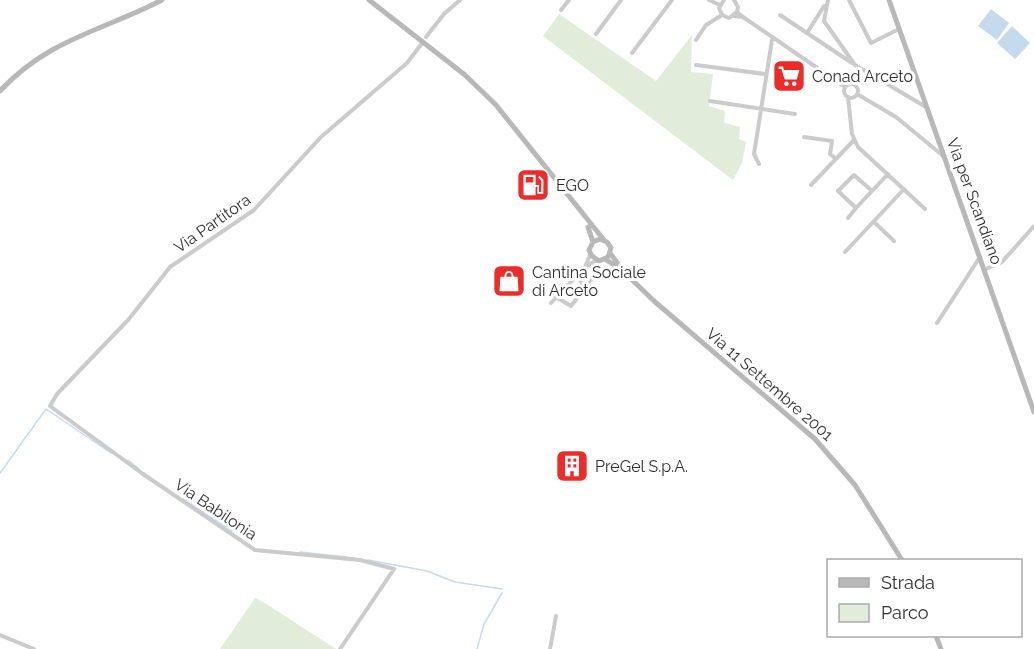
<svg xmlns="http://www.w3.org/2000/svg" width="1034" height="649" viewBox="0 0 1034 649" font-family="Raleway,sans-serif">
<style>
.green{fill:#e2ecda}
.water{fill:#c6daed}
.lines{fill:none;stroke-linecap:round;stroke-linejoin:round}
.stream{stroke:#c6daed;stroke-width:1.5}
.street{stroke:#cbcbcb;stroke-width:4}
.secondary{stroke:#b8b8b8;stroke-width:5}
.labels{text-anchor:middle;stroke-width:6;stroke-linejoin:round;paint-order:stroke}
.poi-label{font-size:16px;fill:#2e2e2e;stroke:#fff;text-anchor:start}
.street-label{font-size:16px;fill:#2e2e2e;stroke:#fff}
</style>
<rect width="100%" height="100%" fill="#fff"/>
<path class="green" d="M559 14 656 81 692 35 691 72 713 74 709 106 725 111 724 123 740 127 739 139 746 142 742 163 733 180 543 36Z
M255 598 263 602 336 649H220Z"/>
<path class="water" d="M991 9 1009 23 997 40 978 26Z
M1012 26 1030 43 1015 59 997 43Z"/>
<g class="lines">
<path class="stream" d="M128 460 139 469
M0 473 46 409 111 453
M183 499 232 531
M300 552 355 558
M368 560 427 571 455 582 502 589
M477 649 484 624 502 593"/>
<path class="street" d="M709 0 720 5
M724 0 719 8 722 15 729 18 737 12
M828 0 824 21 855 65 926 107
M849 0 871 43 899 29
M824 6 807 33 852 63
M561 10 569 0
M780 15 807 33
M734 16 743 17 737 12 738 7 734 0
M743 17 845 87
M596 34 621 0
M426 37 444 14 460 0
M696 40 706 25 722 15
M632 53 672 0
M696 65 765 74
M844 91a7 7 0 1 1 14 0a7 7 0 1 1-14 0Z
M854 84 861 69
M857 94 896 117 942 155
M848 97 852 134 858 147 925 209
M710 101 795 114
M804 137 832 141 830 154 836 159
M759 164 754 154 772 40
M811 185 854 140
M872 191 854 175 838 191 856 208 888 174
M848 218 856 208
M874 222 894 241
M845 252 904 189
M590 255 585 267 597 260
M986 269 1002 262 1034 226
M577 277 585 286
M556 297 571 306 593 277
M551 303 585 267
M937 323 980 257
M0 635 34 649
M340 649 394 569 360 560 255 550 143 474 50 406 57 394 129 319 170 267 254 210 321 137 407 63 423 42
M550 649 556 616"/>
<path class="secondary" d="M369 0 465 75 496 105 604 240
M889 0 1034 412
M0 91C48 39 102 31 162 0
M588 227 593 242 589 250 592 256 599 261 608 257 611 248 607 242 600 239 593 242
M610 253 624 272 654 301 815 439 855 485 902 560
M605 259 620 269
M936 636 941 649"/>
</g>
<defs>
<g id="supermarket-square" transform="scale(1.725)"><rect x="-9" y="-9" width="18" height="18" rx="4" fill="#ec2c28" stroke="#fff"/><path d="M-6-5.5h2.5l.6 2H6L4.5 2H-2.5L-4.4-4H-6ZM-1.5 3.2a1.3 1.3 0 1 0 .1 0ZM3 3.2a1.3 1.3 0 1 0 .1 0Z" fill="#fff"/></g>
<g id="fuel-square" transform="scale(1.725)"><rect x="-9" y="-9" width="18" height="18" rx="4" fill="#ec2c28" stroke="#fff"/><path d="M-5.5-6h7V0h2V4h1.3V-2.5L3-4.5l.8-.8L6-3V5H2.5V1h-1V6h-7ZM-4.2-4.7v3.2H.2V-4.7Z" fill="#fff"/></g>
<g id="shop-square" transform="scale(1.725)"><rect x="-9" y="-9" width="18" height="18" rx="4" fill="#ec2c28" stroke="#fff"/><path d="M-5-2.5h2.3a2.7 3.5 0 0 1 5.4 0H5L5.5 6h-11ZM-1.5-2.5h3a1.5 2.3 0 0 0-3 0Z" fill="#fff"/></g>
<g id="building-square" transform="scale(1.725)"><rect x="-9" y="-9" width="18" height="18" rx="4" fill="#ec2c28" stroke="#fff"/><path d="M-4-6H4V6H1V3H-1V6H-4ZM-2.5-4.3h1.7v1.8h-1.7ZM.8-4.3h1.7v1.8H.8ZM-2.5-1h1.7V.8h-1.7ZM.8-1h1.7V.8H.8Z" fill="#fff"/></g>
</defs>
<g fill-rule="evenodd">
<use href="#supermarket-square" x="789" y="76"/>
<use href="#fuel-square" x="533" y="185"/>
<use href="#shop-square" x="509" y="281"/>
<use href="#building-square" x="572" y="466"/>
</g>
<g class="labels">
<g class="poi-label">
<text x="812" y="82">Conad Arceto</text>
<text x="556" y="191">EGO</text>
<text x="532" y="278">Cantina Sociale<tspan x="532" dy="18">di Arceto</tspan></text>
<text x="595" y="472">PreGel S.p.A.</text>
</g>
<g class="street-label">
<text transform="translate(975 201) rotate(70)" y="6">Via per Scandiano</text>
<text transform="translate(212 223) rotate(-35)" y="6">Via Partitora</text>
<text transform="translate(770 384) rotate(41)" y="6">Via 11 Settembre 2001</text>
<text transform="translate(216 509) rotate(34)" y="6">Via Babilonia</text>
</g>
</g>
<rect x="827" y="559" width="195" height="78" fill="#ffffff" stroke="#ababab" stroke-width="1.5"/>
<rect x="839" y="578" width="30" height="9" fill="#b8b8b8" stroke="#ababab" stroke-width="1.5"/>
<text x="881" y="589" font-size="18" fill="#2e2e2e">Strada</text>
<rect x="839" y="604" width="30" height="18" fill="#e2ecda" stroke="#ababab" stroke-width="1.5"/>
<text x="881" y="619" font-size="18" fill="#2e2e2e">Parco</text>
</svg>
